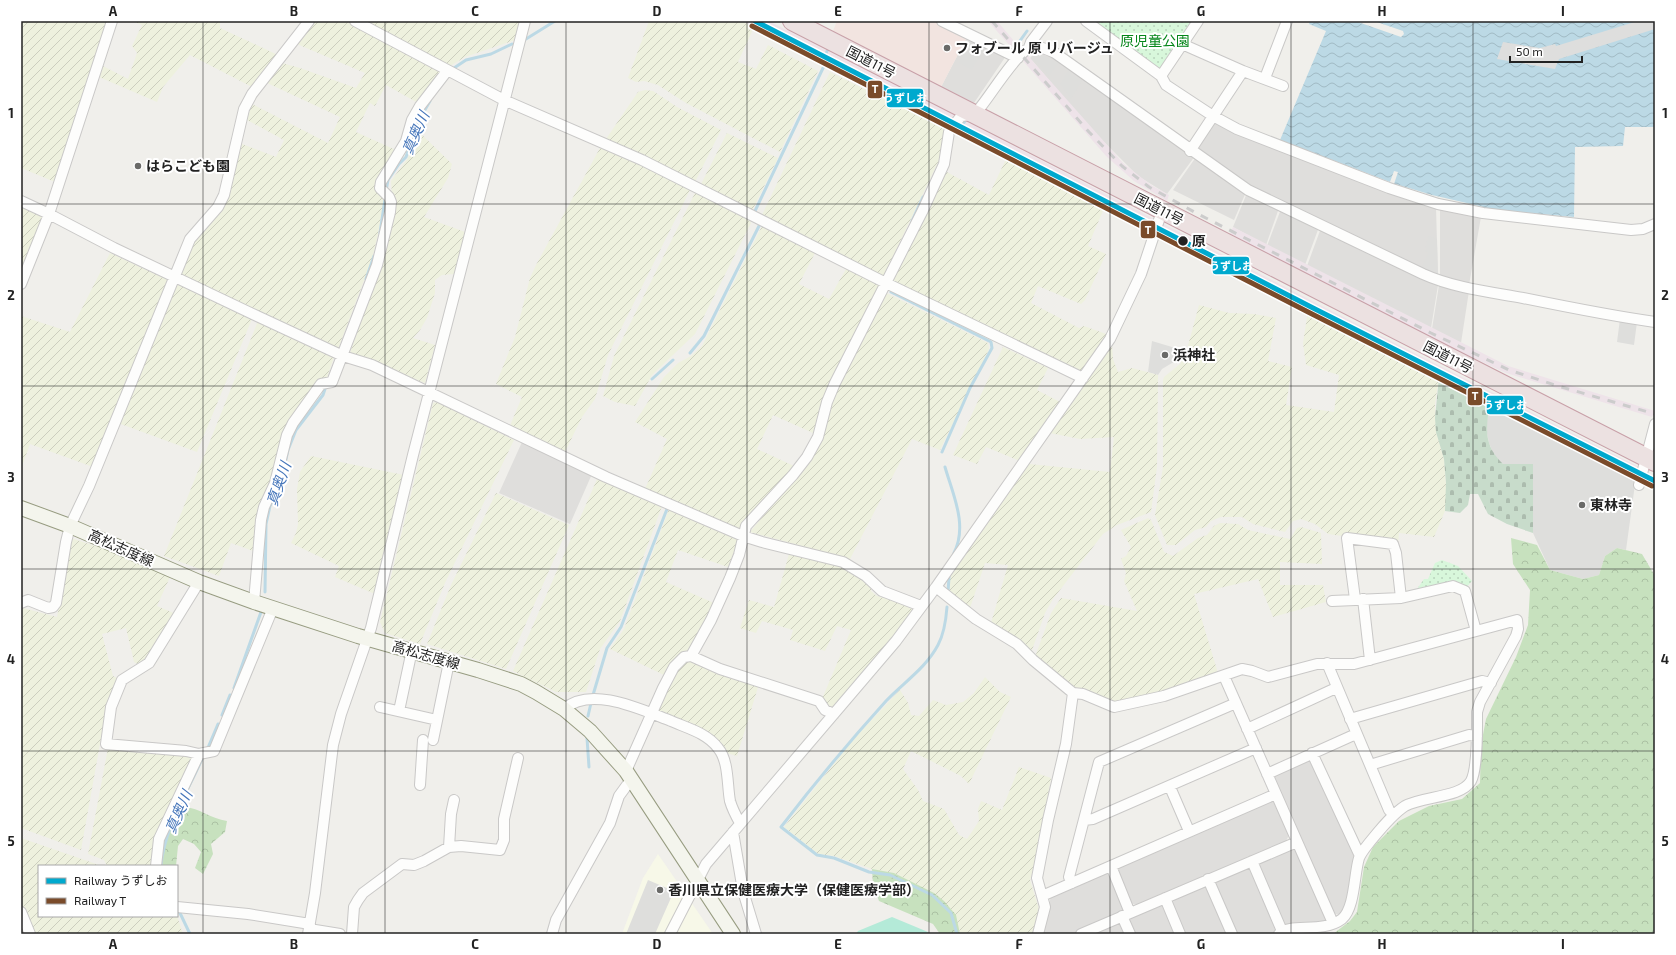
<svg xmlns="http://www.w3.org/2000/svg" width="1676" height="955" viewBox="0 0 1676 955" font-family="'Exo 2','Noto Sans JP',sans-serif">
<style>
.residential{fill:#dfdedc}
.commercial{fill:#f2e4e0}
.education{fill:#f7f8e8}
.religious{fill:#dededc}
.railway{fill:#eee3e9}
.farmland{fill:url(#farmland-furrows)}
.forest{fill:url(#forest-crowns)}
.cemetery{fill:url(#cemetery-stones)}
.park{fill:url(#park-dots)}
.pitch{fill:#b4ead8}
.water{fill:url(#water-waves)}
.pier{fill:#dededd}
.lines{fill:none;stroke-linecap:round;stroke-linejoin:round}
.stream{stroke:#bcd9e5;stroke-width:3}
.street-casing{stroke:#c9c8c7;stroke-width:12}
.secondary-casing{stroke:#979c81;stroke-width:16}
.highway-casing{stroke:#c8a0a8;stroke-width:20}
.street{stroke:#fdfdfc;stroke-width:10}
.secondary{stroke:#f4f5ed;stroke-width:14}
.highway{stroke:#ece1e1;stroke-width:18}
.rail{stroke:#ccc;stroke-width:3;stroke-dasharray:8 8;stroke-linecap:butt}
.rail-1-casing{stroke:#fff;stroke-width:8}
.rail-2-casing{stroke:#fff;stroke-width:8}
.rail-1{stroke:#00a9ce;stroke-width:5}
.rail-2{stroke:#7a4b2a;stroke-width:5}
.grid{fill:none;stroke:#222;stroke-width:1;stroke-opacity:0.55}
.poi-dot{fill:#6a6a68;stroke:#fff;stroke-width:1.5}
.stop-dot{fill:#222;stroke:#fff;stroke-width:1.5}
.labels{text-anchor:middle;stroke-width:4;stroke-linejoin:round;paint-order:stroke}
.park-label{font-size:14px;fill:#05861a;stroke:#fff}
.poi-label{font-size:14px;font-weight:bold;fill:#222;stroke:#fff;text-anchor:start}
.street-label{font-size:14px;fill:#222;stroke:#fff}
.stop-label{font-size:14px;font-weight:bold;fill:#222;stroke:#fff;text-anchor:start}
.water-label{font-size:15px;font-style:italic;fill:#4676ba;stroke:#fff}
.line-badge{stroke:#fff;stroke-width:1.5}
.badge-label{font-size:11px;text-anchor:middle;font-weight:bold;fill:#fff}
.neatline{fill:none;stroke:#222;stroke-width:1.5}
.grid-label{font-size:13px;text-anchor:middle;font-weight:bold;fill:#222}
</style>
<defs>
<pattern id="farmland-furrows" width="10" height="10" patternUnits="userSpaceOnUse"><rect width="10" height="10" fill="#eef1de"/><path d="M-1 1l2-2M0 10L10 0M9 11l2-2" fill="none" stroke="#cccebe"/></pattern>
<pattern id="forest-crowns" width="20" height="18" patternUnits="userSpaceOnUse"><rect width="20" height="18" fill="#c7e1be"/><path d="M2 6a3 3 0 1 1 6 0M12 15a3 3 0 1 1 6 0" fill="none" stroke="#abc1a3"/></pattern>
<pattern id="cemetery-stones" width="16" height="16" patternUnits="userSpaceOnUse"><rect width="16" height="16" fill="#c8dccb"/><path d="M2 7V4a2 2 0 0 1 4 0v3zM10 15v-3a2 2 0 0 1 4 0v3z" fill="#acbcae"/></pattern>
<pattern id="park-dots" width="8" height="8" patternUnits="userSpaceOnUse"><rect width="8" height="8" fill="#d8f7db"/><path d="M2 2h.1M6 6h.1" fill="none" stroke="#b9d3bc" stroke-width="1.8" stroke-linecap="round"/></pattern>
<pattern id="water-waves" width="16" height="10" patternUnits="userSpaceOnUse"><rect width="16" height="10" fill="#bcd9e5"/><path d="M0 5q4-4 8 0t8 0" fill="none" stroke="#a1bac4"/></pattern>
</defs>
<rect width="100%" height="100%" fill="#f0efeb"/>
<path class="residential" d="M967 37 1006 56 974 103 941 87Z
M1039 53 1052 57 1195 156 1167 194 1138 176 1091 129 1030 58 1034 54Z
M1213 121 1436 207 1438 278 1242 184 1195 150Z
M1196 157 1246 192 1234 220 1173 190Z
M1247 193 1279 208 1266 245 1233 227Z
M1440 208 1481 217 1469 285 1440 279Z
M1281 209 1319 227 1305 265 1267 246Z
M1321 228 1438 285 1431 328 1307 266Z
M1439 285 1469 291 1461 343 1432 329Z
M522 442 592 474 570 524 499 493Z
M1307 759 1312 762 1354 856 1345 907 1339 915 1333 913 1273 779 1275 774Z
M1269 801 1275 802 1289 835 1286 841 1137 905 1130 903 1117 871 1118 867Z
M1291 849 1297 851 1326 919 1322 923 1282 925 1258 868 1259 863Z
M1246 868 1252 870 1278 929 1273 934H1236L1215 888 1217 881Z
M1106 871 1111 873 1125 905 1122 913 1074 934H1042L1051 896Z
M1204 886 1210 890 1229 934H1184L1172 905 1174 899Z
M1160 905 1166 907 1177 934H1133L1128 924 1130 918Z
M1117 923 1123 925 1127 934H1091Z"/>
<path class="commercial" d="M837 21H934L967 37 941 87 833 31Z"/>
<path class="education" d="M658 854 713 934H622L643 878Z"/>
<path class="religious" d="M971 37 986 45 972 70 959 63Z
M1036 56H1045L1058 64 1049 76 1033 58Z
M1068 71 1082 81 1071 99 1060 84Z
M1428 236 1437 239 1438 278 1421 269 1428 253 1425 251Z
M1620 319 1637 322 1634 345 1617 342Z
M1152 341 1182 350 1177 360 1162 369 1158 375 1148 372Z
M1490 403 1636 477 1626 550 1617 548 1605 556 1599 575 1583 579 1550 570 1533 533V464H1503L1494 455 1489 443 1486 428Z
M648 880 674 891 655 934H626Z"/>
<path class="railway" d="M742 21H769L958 117 1318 304 1639 467 1636 477Z
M988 21H997L1014 41 1011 47Z
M1021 48 1124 164 1151 185 1169 195 1167 201 1134 181 1106 156 1017 54Z
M1233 227 1508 366 1655 411 1652 417 1506 373 1454 349 1230 234Z"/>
<path class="farmland" d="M21 21H109L55 182 21 168Z
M132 21H220V28L280 56 254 88 190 55 163 87 157 102 99 77 103 66 128 79 137 53 132 46 142 25Z
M316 21H345L443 71 418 103 386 85 375 106 370 103 356 132 398 151 378 182 384 197 378 234 372 259 338 349 178 274 194 241 228 194 242 144 276 157 284 140 247 120 252 104 328 143 340 117 265 82 282 63 300 68 356 88 365 73 297 44Z
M365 21H520L515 40 465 57 450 66Z
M649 21H682L684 23 685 21H742L754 27 738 62 756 69 768 45 818 71 780 152 686 103 658 85 644 81 636 82 628 78Z
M830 72 947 130 942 154 883 277 762 215Z
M645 90 653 91 677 107 721 130 695 182 606 139 638 92Z
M418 131 452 164 448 178 424 217 465 232 454 274 442 275 435 280V293L427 318 420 330 413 338 435 345 425 383 350 353 380 267 392 195 391 181 408 158Z
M727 133 778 158 752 211 700 186Z
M603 147 690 190 608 355 595 399 582 417 564 454 509 428 522 397 496 384 515 337 530 278 536 265 600 148Z
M1007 157 1105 206 1088 246 1106 254 1085 300 1081 304 1038 286 1031 303 1079 328 1084 326 1109 335 1084 373 1001 337 892 280 945 171 989 195Z
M695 193 749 219 751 223 695 334 652 375 635 406 615 402 603 396 614 356Z
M21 204 45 214 21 272Z
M762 226 815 253 799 284 829 299 846 269 880 286 813 433 773 415 757 449 794 466 740 531 645 489 667 439 635 422 664 377 678 363 691 356 702 346Z
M110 253 168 280 93 467 30 444 21 469V316L70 332Z
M175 282 252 319 197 452 118 423Z
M886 293 988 343 989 349 940 450 912 439 849 561 817 550 750 532 796 477 837 388Z
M1199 305 1229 313 1254 314 1276 318 1268 361 1292 367 1286 405 1334 412 1339 375 1306 365 1303 343 1308 311 1439 377 1435 404 1436 432 1444 459 1447 497 1445 511 1434 537 1399 533 1398 544 1328 534 1315 524 1301 519 1293 521 1285 532 1253 524 1242 517H1221L1211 521 1206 527 1195 530 1176 545H1167L1155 515 1163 467V380L1164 377 1180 364 1186 353Z
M258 321 334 357 326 380 290 422 256 552 231 543 219 576 164 556Z
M1112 345 1113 359 1118 372 1132 368 1158 375 1157 467 1151 512 1117 525 1103 534 1053 599 1045 613 1031 653 991 623 1008 565 985 563 970 608 949 593 950 575 1029 464 1110 472 1114 437 1080 439 1050 433Z
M1003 347 1048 368 1037 390 1062 403 1020 461 986 447 977 464 953 455Z
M437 402 514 440 445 583 420 644 385 633 380 622 433 403Z
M311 456 404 475 375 594 335 577 339 566 291 543 296 533 298 524 297 489 300 472Z
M598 477 662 506 620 621 600 649 586 692H556L513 671Z
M496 493 569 525 506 669 427 644 451 585Z
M669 509 739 538 728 567 678 550 666 582 714 603 689 654 666 676 610 649 624 629Z
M1148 518 1151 520 1164 552 1173 556 1198 538 1207 535 1214 526 1220 523 1238 524 1248 530 1290 539 1297 528 1301 527 1321 533 1322 564 1280 562V585H1323L1326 602 1273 617 1258 579 1194 594 1218 673 1158 693 1117 703 1074 689 1035 657 1051 613 1061 598 1137 611 1124 581 1126 573 1121 559 1126 556 1131 547 1121 530Z
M71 538 125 556 170 577 157 606 176 614 141 666 134 662 126 628 102 634 113 676 119 679 107 705 81 850 21 828V614L23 608 57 617Z
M789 554 844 567 871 586V591L877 596 899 602 914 610 892 640 833 710 826 707 822 699 851 630 837 626 825 651 790 640 793 630 762 621 756 633 740 628 749 600 774 607Z
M692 659 759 684 737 756 727 753 655 712 681 663Z
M985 677 1000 692 1011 697 969 784 961 776 911 751 903 769 918 790 923 801 944 809 959 835 967 839 979 821 978 809 981 801 1002 810 1019 767 1051 778 1037 856 1030 880 1039 909 1033 934H960V931L911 882 894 873 872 869 834 856 818 854 784 827 852 741 900 690 908 703 911 715 919 716 933 700 946 705 963 702 974 693Z
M108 748 186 754 194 758 153 866H107L104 860 88 854Z
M21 838 102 866H39V916H177L183 934H34L21 903Z"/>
<path class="forest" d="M1511 538 1537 545 1550 570 1583 579 1599 575 1605 556 1617 548 1642 554 1655 576V934H1333L1350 921 1357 912 1364 867 1373 847 1399 821 1429 806 1462 799 1480 783 1481 745 1486 719 1516 657 1528 625 1530 590 1513 564Z
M184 807C200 808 211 819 227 821L225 832 211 844 213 854 203 874 195 868 201 852 194 844 183 839 178 846 176 866H158C161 844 165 819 184 807Z
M872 869 894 873 934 893 944 901 956 915 960 934H940L933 924 879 901 873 885Z"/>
<path class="cemetery" d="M1439 377 1490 403C1486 428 1483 445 1503 464H1533V533L1507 524 1488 514 1478 494H1470L1468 505 1460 513 1445 511 1446 483 1444 459 1436 432 1435 418Z"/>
<path class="park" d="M1091 21H1193L1161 70Z
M1442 560 1458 566 1472 581 1466 588 1417 589 1424 579H1428L1435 563Z"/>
<path class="pitch" d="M892 917 928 932 929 934H856L858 931Z"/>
<path class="water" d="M1310 21H1355L1401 37 1404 34 1403 31 1374 21H1655V127H1625L1623 146 1575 147 1574 217 1484 209V207L1432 195 1399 185 1394 184 1398 172 1394 171 1390 182 1280 140 1326 31 1309 24Z"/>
<path class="pier" d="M1638 21H1655V29L1559 59 1555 69 1497 59 1503 42 1540 48 1555 44 1556 46Z"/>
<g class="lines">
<path class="stream" d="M526 39 555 21
M1012 52 1027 31
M454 68 466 60 491 54 512 44
M956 133 965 121
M386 191 388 180 399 164 406 157 418 122 430 101
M755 211 824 66 823 60 828 49
M912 221 923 197
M380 233 385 199
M366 279 374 256
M891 292 991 342 992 348 970 388 942 452
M690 353 704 336 759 226
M652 379 673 360
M945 467C953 495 968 525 954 553
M265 592 266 524 270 506 279 491 288 450 296 430 323 395 326 386
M948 592 949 577
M947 607C946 620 944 634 938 645 926 668 903 683 886 701 849 742 814 784 781 827L817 855 834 858 869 872 890 875 932 895 951 913 957 934
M234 688 261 612
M593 695 607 648 621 627 667 509
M222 715 230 695
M588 716 591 703
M587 738 589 767
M207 750 218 724
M161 866C164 829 187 793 202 759
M179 911 190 934"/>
<g class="street-casing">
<path id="street" d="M355 21 504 100 642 160 886 283 1083 378
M942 21 1018 58
M1086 21 1161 76 1166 85 1213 116 1237 129 1389 188 1438 204 1483 213 1631 230 1643 229 1655 224
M1182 44 1243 71 1283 86
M1028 50 1031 42 1047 21
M1161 76 1198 21
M1265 78 1287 21
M1190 151 1243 71
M21 201 49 214 114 248 257 316 343 356 372 365 606 477 743 536 762 542 843 562 866 576 882 591 921 606
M21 284 49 214 112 21
M1639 485 1655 424
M199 582 149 663 122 680 111 707 106 744 186 751 199 754 214 751 273 608
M936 587 976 619 1017 644 1033 660 1073 693 1083 694 1114 707 1164 696 1242 669 1252 671 1268 677 1317 664H1354L1517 620 1518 629 1516 636 1480 702 1477 712C1477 727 1478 768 1471 781 1461 798 1422 796 1405 806 1391 815 1379 831 1369 843 1365 848 1361 853 1359 858 1354 874 1355 908 1342 919 1322 934 1291 922 1279 934
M1355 599 1347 538 1393 544 1396 553 1401 598
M1363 599 1370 660
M1332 601 1401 598 1453 586 1465 591 1476 631
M254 602 261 520 264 507 275 483 287 435 293 423 321 384 332 382 377 265 390 212 391 202 389 197 380 188 381 182 406 141 412 120 420 106 447 71
M21 603 28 600 48 608 53 607 56 603 66 542 70 526 89 486 190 239 218 207 224 195 244 109 252 94 309 21
M691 656 711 620 730 578 739 555 746 526 793 475 807 457 818 437 827 402 835 383 923 210 944 164 949 132 961 116 973 115 979 109C990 96 1015 55 1028 49 1038 45 1047 49 1055 53L1248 190 1423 274C1454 288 1490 292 1523 298 1567 307 1611 316 1655 322
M1327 663 1389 810 1394 815
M1224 676 1333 923
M380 707 437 720
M564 709C591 685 642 710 671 721 687 728 707 733 718 748 729 761 727 785 730 801 732 808 736 816 740 823
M399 711 412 650
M1350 719 1482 681 1491 683
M1247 729 1336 688
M433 740 449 662
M1312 753 1360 856
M1370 765 1469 735 1477 736
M626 771 663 688 674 667 684 657 691 656 720 669 819 701 825 710 834 714
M1267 774 1356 734
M420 785 423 740
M1170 787 1189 831
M1084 820 1093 819 1256 748
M733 832 743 891 756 934
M449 847 451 814 454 800
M1252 861 1282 931
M156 866 159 839 199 754
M1111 866 1130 913
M1208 879 1232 934
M1072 883 1069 877 1099 762 1236 703
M1042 896 1276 794
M1165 898 1180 934
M177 907 248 914 310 924
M21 912 30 934
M1122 916 1130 934
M309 929 340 934
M308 934 315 893 333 745 341 714 371 628 413 455 525 21
M352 934 354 907 358 900 363 893 402 864 414 865 424 861 449 847 461 846 500 850 504 840V819L518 758
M552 934 556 920 610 823 619 796 627 785 634 782
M670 934 706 864 896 641 936 587 1110 339 1141 274 1162 211
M1038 934 1045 907 1037 878 1048 820 1066 744 1073 693
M1081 934 1297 842"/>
</g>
<g class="secondary-casing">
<path id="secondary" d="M21 508 70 526 199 582 254 602 358 636 478 670 521 684 536 692 564 709 590 731 626 771 733 934"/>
</g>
<g class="highway-casing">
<path id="highway" d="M792 21 1655 462"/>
</g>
<use href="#street" class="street"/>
<use href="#secondary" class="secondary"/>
<use href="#highway" class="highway"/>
<path class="rail" d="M992 21 1089 132 1122 166 1149 187 1198 214 1431 333 1509 370 1558 386 1655 414"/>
<g class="rail-1-casing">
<path id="rail-1" d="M755 21 1315 309 1655 481"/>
</g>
<g class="rail-2-casing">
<path id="rail-2" d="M752 26 1312 314 1652 486"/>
</g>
<use href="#rail-1" class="rail-1"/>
<use href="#rail-2" class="rail-2"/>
</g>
<path class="grid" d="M203 21V934M385 21V934M566 21V934M747 21V934M929 21V934M1110 21V934M1291 21V934M1473 21V934M21 204H1655M21 386H1655M21 569H1655M21 751H1655"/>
<g class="poi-dot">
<circle cx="947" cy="48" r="4"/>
<circle cx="138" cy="166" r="4"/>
<circle cx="1165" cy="355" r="4"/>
<circle cx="1582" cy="505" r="4"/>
<circle cx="660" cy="890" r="4"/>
</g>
<circle class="stop-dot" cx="1183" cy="241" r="5.5"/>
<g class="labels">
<g class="park-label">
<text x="1155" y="46">原児童公園</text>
</g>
<g class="poi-label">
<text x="955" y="53">フォブール 原 リバージュ</text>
<text x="146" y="171">はらこども園</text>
<text x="1173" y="360">浜神社</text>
<text x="1590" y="510">東林寺</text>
<text x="668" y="895">香川県立保健医療大学（保健医療学部）</text>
</g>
<g class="street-label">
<text transform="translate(871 62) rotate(27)" y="5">国道11号</text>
<text transform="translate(1159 209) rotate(27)" y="5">国道11号</text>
<text transform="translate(1448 357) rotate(27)" y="5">国道11号</text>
<text transform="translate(121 548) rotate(24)" y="5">高松志度線</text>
<text transform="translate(426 655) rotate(16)" y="5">高松志度線</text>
</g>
<g class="stop-label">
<text x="1192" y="246">原</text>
</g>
<g class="water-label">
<text transform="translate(416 133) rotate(-66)" y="5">真奥川</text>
<text transform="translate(279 484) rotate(-71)" y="5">真奥川</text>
<text transform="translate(179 812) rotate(-66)" y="5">真奥川</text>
</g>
</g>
<g class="line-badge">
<rect x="867" y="80" width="16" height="19" rx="4" fill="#7a4b2a"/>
<rect x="886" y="88" width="38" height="20" rx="4" fill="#00a9ce"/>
<rect x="1140" y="220" width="16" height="19" rx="4" fill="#7a4b2a"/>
<rect x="1212" y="256" width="38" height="19" rx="4" fill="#00a9ce"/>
<rect x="1467" y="387" width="16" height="19" rx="4" fill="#7a4b2a"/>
<rect x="1486" y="395" width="38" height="20" rx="4" fill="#00a9ce"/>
</g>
<g class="badge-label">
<text x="875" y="93">T</text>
<text x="905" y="102">うずしお</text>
<text x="1148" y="234">T</text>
<text x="1231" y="270">うずしお</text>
<text x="1475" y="400">T</text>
<text x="1505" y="409">うずしお</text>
</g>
<rect width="1676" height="955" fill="none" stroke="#ffffff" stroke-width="44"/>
<rect x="38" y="865" width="140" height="52" fill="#ffffff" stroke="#a7a7a7"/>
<rect x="46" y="878" width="20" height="6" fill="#00a9ce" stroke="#a7a7a7"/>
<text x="74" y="885" font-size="12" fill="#222222">Railway うずしお</text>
<rect x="46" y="898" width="20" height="6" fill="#7a4b2a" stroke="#a7a7a7"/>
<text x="74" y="905" font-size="12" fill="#222222">Railway T</text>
<path d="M1510 56v6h72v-6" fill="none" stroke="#222222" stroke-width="2"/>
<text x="1516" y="56" font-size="12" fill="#222222" stroke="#ffffff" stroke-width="3" paint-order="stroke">50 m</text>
<rect x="22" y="22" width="1632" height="911" class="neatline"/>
<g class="grid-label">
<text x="113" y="16">A</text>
<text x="294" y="16">B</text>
<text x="475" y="16">C</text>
<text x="657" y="16">D</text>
<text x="838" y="16">E</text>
<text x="1019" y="16">F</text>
<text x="1201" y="16">G</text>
<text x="1382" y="16">H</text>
<text x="1563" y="16">I</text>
<text x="11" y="118">1</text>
<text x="1665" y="118">1</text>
<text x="11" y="300">2</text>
<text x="1665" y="300">2</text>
<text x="11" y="482">3</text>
<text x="1665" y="482">3</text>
<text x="11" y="664">4</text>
<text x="1665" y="664">4</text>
<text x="11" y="846">5</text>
<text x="1665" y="846">5</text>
<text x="113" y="949">A</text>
<text x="294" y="949">B</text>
<text x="475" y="949">C</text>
<text x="657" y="949">D</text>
<text x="838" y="949">E</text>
<text x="1019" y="949">F</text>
<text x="1201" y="949">G</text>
<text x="1382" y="949">H</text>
<text x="1563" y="949">I</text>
</g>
</svg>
